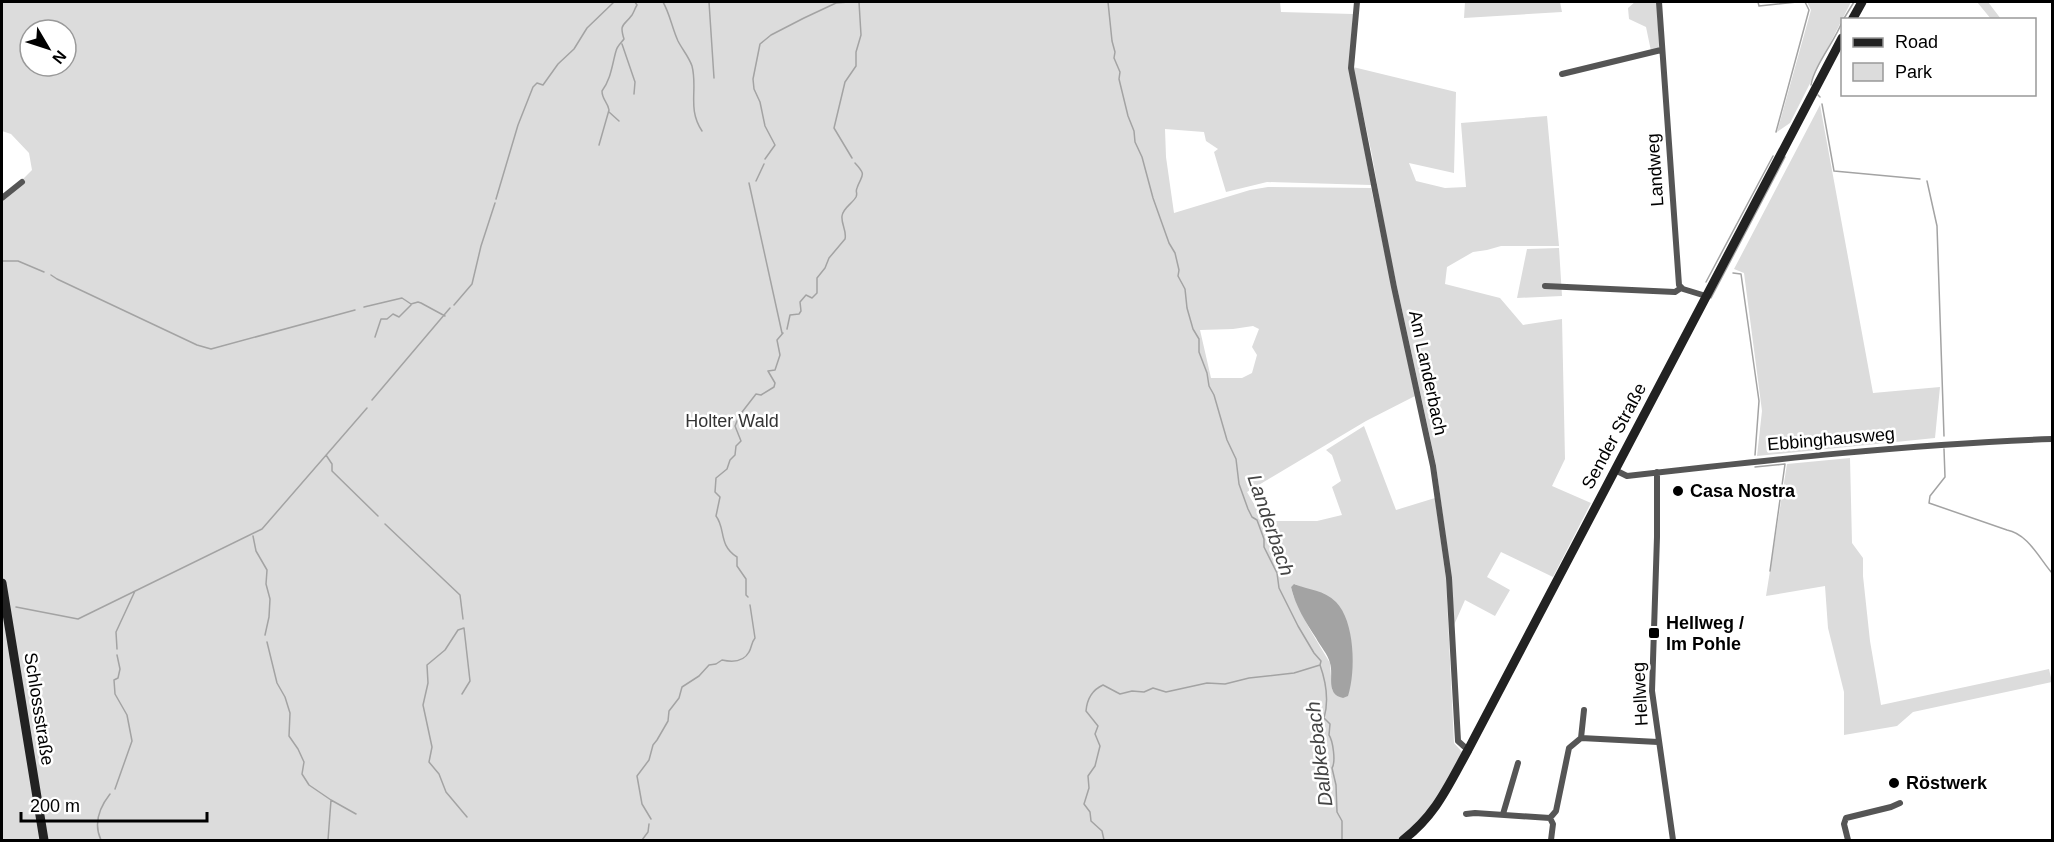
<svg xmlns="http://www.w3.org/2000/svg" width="2054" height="842" viewBox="0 0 2054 842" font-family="Helvetica,sans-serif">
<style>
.green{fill:#dcdcdc;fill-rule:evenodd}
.water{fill:#a3a3a3}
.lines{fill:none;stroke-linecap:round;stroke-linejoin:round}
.stream{stroke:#a3a3a3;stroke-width:1.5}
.street{stroke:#555;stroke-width:6}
.secondary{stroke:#222;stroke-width:9}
.poi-dot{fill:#000;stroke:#fff;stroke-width:2}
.labels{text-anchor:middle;stroke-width:5;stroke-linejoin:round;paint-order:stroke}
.street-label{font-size:18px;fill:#000;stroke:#fff}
.park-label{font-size:18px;fill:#333;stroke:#fff}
.poi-label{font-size:18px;font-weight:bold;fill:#000;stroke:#fff;text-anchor:start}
.water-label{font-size:20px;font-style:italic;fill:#444;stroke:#fff}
</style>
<rect width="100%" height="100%" fill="#fff"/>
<path class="green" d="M2 2H1280L1281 12 1353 14 1349 68 1371 185 1267 182 1226 192 1214 152 1218 149 1206 141 1204 132 1165 129 1166 157 1174 213 1250 190 1268 187 1371 188 1415 396 1366 421 1247 492 1264 521H1317L1342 515 1332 487 1341 481 1332 455 1326 450 1364 426 1396 510 1435 498 1446 579 1454 743 1463 753 1430 811 1399 840H2V196L21 181 32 170 29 153 11 134 2 131ZM30 30H66V66H30ZM1253 326 1259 329 1252 347 1257 355 1252 373 1242 378H1211L1200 330 1233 329ZM1295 584 1305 589 1343 698 1332 690 1330 663 1309 628 1293 595 1291 587Z
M1465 2H1560L1562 12 1464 18Z
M1635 2H1657L1659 48 1651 51 1646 27 1629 19 1628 8Z
M1807 2H1851L1790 123 1777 132 1811 10Z
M1977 2H1988L2001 19H1991Z
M1353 67 1456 92 1454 173 1409 163 1416 181 1445 188 1466 187 1461 123 1547 116 1559 246H1501L1487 250 1473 252 1447 267 1445 284 1500 298 1523 325 1562 319 1565 459 1552 486 1591 503 1553 577 1501 552 1487 577 1510 590 1495 616 1465 600 1454 625 1451 577 1436 465 1387 241 1372 155Z
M1820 105 1873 393 1940 387 1935 438 1757 456 1762 411 1744 273 1734 269Z
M1559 248 1562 296 1517 298 1527 249Z
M1850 458 1852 543 1863 558V576L1870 641 1881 705 2049 669 2052 682 1913 712 1897 726 1844 735V692L1828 628 1825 586 1766 596 1787 464Z"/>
<path class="water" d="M1294 584C1309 590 1324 590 1336 602 1355 621 1356 672 1348 696L1343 698C1325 694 1334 676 1330 663 1328 654 1320 646 1316 638 1306 623 1295 605 1291 587Z"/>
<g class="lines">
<path class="stream" d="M663 2C670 14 672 28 678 41 682 49 689 57 692 66 698 89 687 109 702 131
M709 2 714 78
M1758 2 1759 6 1797 2
M1843 20 1854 2
M622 44 635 82 634 94
M1811 85C1814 66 1835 41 1842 22
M1818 95 1820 97
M1822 104 1834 171 1920 179
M609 112 619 121
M1776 132 1809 10 1805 2
M599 145 609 110C608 102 602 100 602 91 611 79 612 65 616 51 617 46 621 43 624 39 619 23 624 26 632 15 634 12 635 8 637 5L635 2
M852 158 834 128 845 82 856 66V52L861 35 859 2
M765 159 775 145 765 126 760 102 754 89 753 79 760 44 771 35 804 18 836 3 849 2
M756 181 764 164
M1927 181 1937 226 1944 436
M749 183 782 333
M496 199 518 125 533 87 537 83 543 85 558 64 574 49 587 28 614 2
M2 261H18L44 272
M1733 273 1741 274 1759 401 1755 455
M51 275 57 279 197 345 211 349 355 310
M1706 282 1773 156
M1711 298 1785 157
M454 305 472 284 481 246 495 203
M364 307 402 298 411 304 418 302 421 303 445 316
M787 329 790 315 799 314 801 311 800 302 806 295 812 298 817 293V278L825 268 829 258 845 239C847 231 841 224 842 216 843 208 852 204 856 197 858 192 855 193 857 188 862 174 867 176 855 163
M375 337 381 319H387L393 314 399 317 411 305
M372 400 450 308
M1944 449 1945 477 1930 496 1929 503 2007 530C2028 534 2039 558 2052 573
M326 455 332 464V471L378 516
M1755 467 1785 464 1770 571
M385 524 460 595 463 619
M253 536 256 551 267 570 266 584 270 599 269 617 265 635
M748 597 746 595V579L737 566V557C718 545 726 529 716 516L720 497 715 492 716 478 727 469 730 460 735 455 736 446 741 441 735 426 739 416 756 394 761 395 774 387 775 383 768 371 775 370 780 355 777 340 783 333
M16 607 78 619 262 529 367 408
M267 642 277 683 285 697 290 713 289 736 298 749 304 762 302 774 309 785 331 800 328 840
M117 649 116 632 135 591
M1320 665C1326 682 1329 701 1324 718L1330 724 1329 735C1333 741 1336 762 1332 768L1336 785 1337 812 1342 821V840
M462 694 470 681 464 628 458 630 445 650 427 665 428 683 423 705 432 747 429 762 439 774 446 792 467 817
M115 789 132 741 127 715 115 694 114 680 118 678 120 669 117 655
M331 800 356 814
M651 819 642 804 637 776 649 760 653 745 657 740 668 721 669 711 679 698 682 687 699 676 709 665 716 664 722 660C731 662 743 663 749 652 752 647 751 643 755 638L750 605
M101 840C93 823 99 808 110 794
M642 840 648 832 649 824
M1104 840 1102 831 1091 821 1090 812 1084 804 1089 788 1088 776 1095 766 1100 746 1095 734 1098 726 1086 711C1087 699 1092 690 1103 685L1120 694 1132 691 1144 692 1153 688 1166 692 1207 683 1225 684 1249 678 1294 673 1320 665 1321 661 1314 653 1298 626 1279 588 1277 573 1264 547V539L1257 520 1252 517 1248 509 1239 484 1236 459 1227 440 1214 395 1209 386 1207 373 1199 352V339L1193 329 1187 308 1185 289 1178 276 1179 270 1175 253 1169 243 1153 198 1142 157 1135 142 1134 131 1128 116 1119 79 1120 72 1114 58 1115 52 1112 41 1108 2"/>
<path class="street" d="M1357 2 1351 68 1394 287 1433 466 1449 578 1458 741 1468 750
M1659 2 1679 285 1683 289 1706 296
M1562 74 1661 50
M2 198 22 182
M1545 286 1675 292 1681 288
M1615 470 1627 476C1768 460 1910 444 2052 439
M1657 472V537L1652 691 1673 840
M1581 738 1584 710
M1466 814 1475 813 1550 818 1556 811 1569 748 1581 738 1658 742
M1503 814 1518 763
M1550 818 1553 824 1551 840
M1848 840 1844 824 1846 818 1891 807 1900 803"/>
<path class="secondary" d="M1852 20 1862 2
M2 583 44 840
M1403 840C1436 815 1448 786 1468 750L1842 38"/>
</g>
<g class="poi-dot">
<circle cx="1678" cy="491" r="6"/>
<rect x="1648" y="627" width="12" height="12" rx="3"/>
<circle cx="1894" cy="783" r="6"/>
</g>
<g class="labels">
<g class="street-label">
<text transform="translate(1655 170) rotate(-94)" y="6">Landweg</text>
<text transform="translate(1428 373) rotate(78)" y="6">Am Landerbach</text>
<text transform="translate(1614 436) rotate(-62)" y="6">Sender Straße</text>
<text transform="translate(1831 439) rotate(-5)" y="6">Ebbinghausweg</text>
<text transform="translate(1640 694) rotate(-93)" y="6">Hellweg</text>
<text transform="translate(39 709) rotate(81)" y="6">Schlossstraße</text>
</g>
<g class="park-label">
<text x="732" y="427">Holter Wald</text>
</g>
<g class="poi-label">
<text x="1690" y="497">Casa Nostra</text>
<text x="1666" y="629">Hellweg /<tspan x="1666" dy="21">Im Pohle</tspan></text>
<text x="1906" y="789">Röstwerk</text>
</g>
<g class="water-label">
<text transform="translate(1271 525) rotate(71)" y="7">Landerbach</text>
<text transform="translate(1319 754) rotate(-97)" y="7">Dalbkebach</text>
</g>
</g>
<rect width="2054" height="842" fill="none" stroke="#000000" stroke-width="6"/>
<rect x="1841" y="18" width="195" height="78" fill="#ffffff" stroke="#999999" stroke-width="1.5"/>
<rect x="1853" y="38" width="30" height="9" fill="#222222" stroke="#999999" stroke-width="1.5"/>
<text x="1895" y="48" font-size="18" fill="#000000">Road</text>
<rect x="1853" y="63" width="30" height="18" fill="#dcdcdc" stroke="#999999" stroke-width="1.5"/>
<text x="1895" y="78" font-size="18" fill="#000000">Park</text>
<g transform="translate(48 48) rotate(129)"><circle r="28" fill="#ffffff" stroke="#999999" stroke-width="1.5"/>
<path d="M0-4.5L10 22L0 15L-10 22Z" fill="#000000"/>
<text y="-9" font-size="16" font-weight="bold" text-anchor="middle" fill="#000000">N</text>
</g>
<path d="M21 812v9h186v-9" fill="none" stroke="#000000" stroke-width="3"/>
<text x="30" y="812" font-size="18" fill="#000000" stroke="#ffffff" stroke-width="4.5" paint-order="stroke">200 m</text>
</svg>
